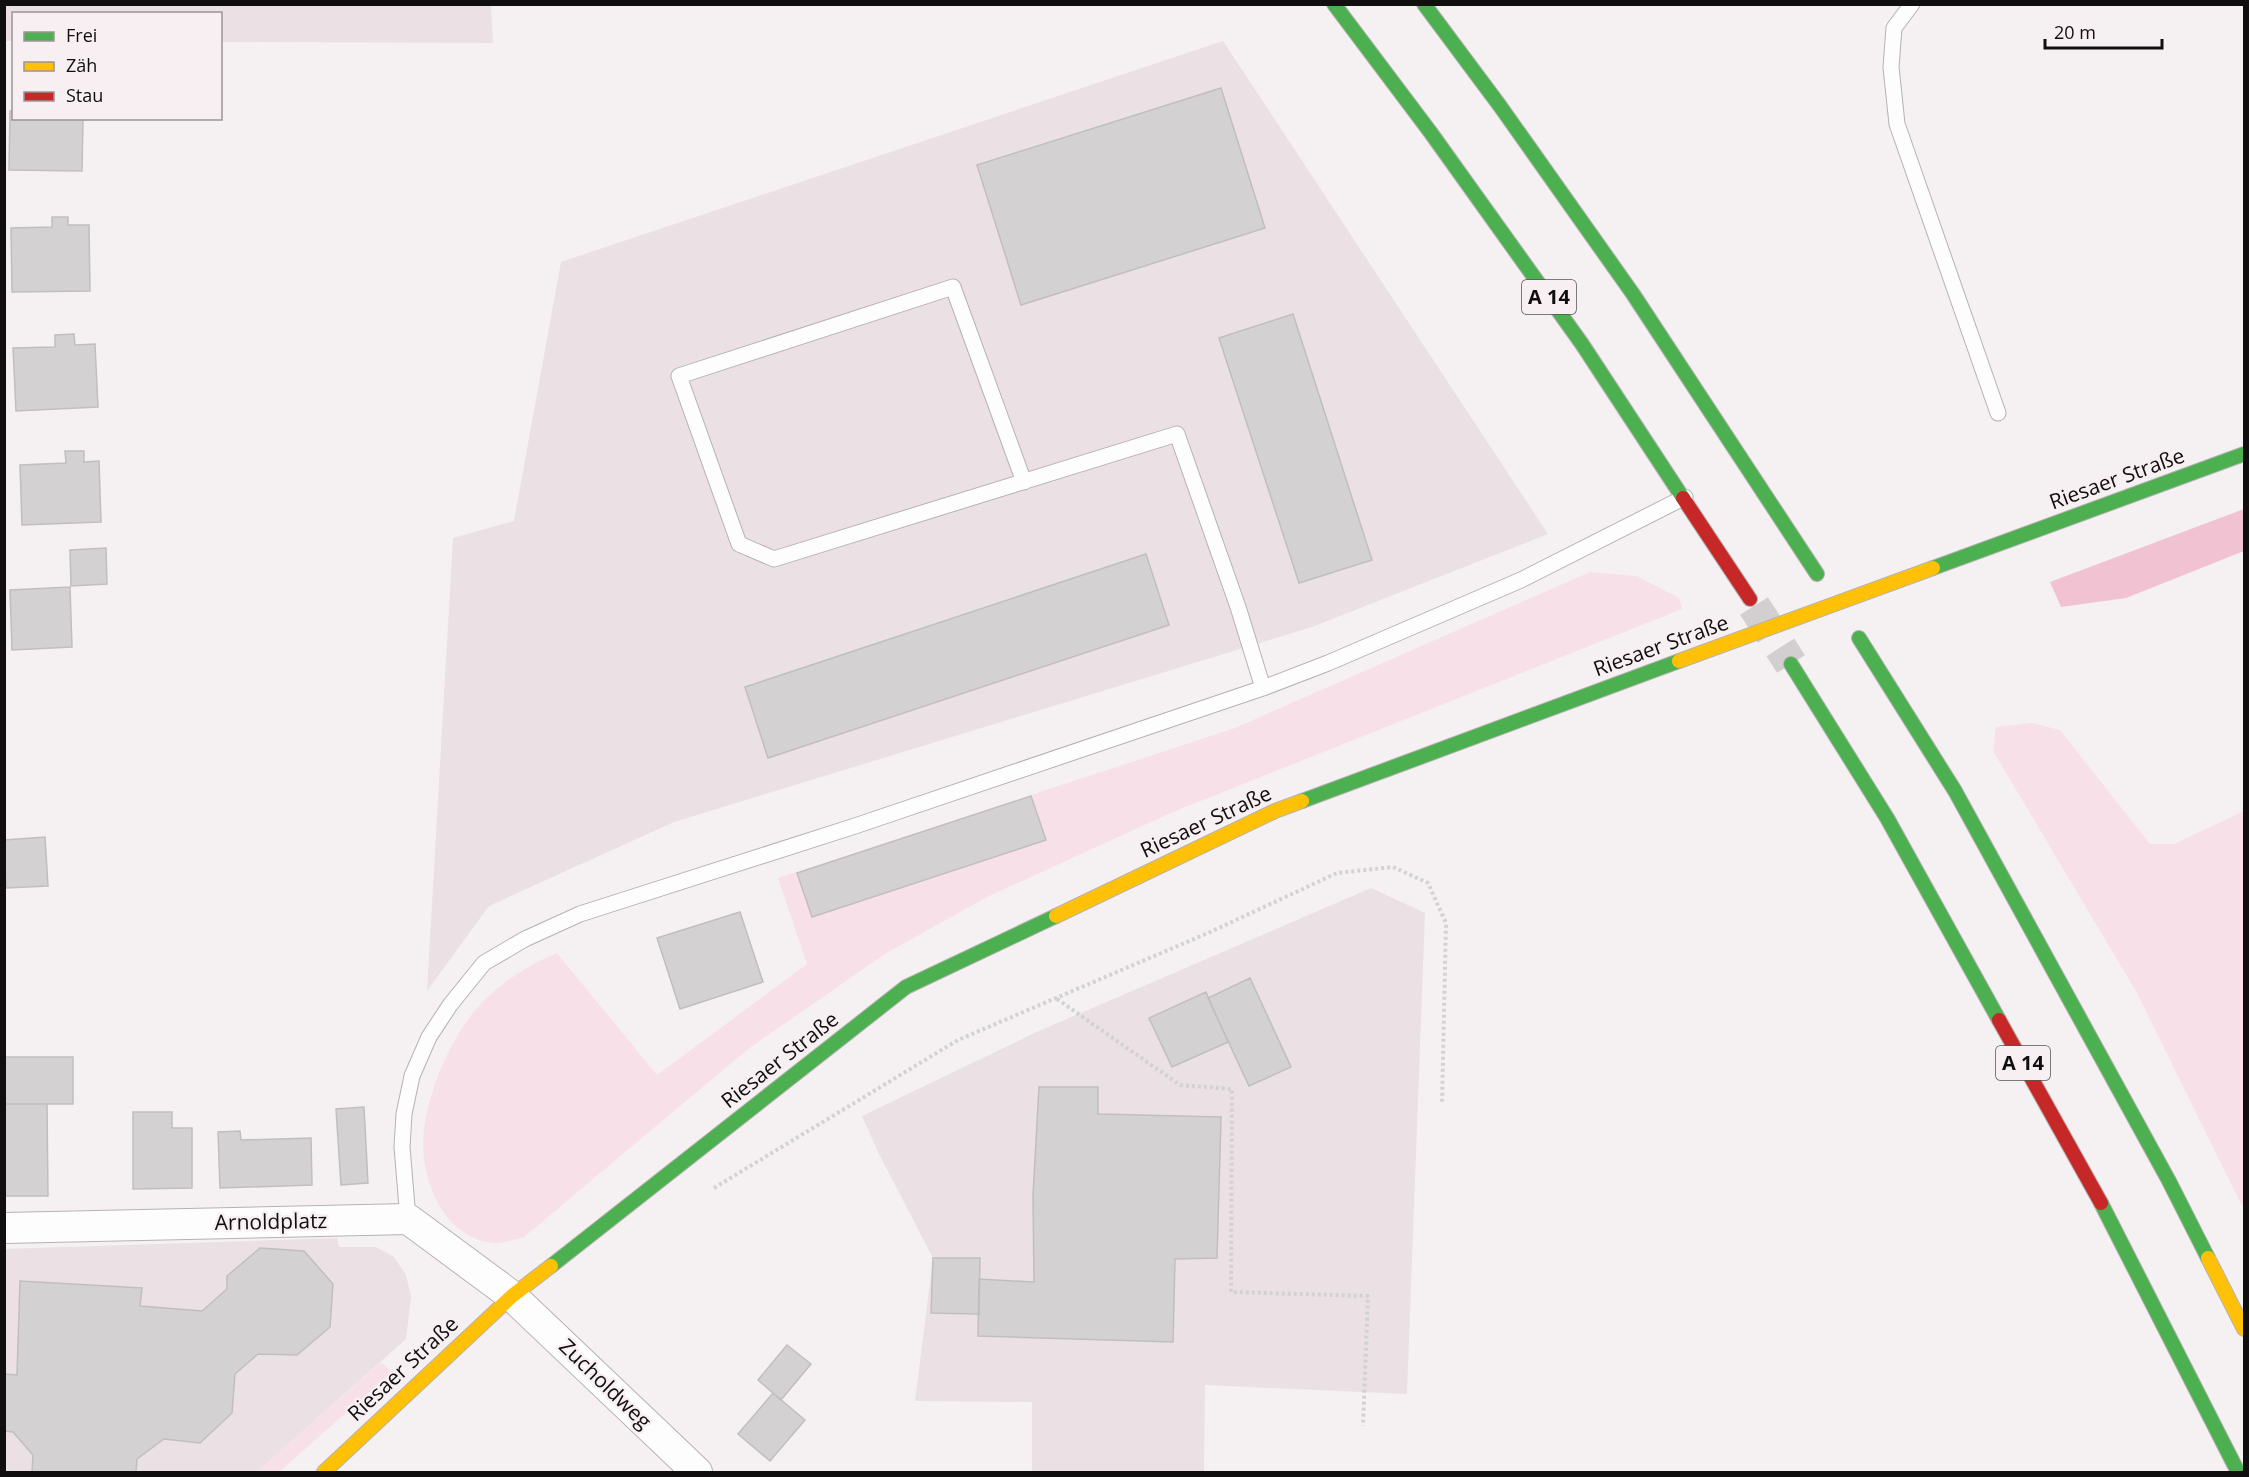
<svg xmlns="http://www.w3.org/2000/svg" width="2249" height="1477" viewBox="0 0 2249 1477" font-family="'Open Sans',sans-serif">
<style>
.built{fill:#ebe0e3}
.green{fill:#f8e0e8}
.forest{fill:#f1c2d2}
.building{fill:#d4d1d2;stroke:#c1bebf;stroke-width:1.5}
.lines{fill:none;stroke-linecap:round;stroke-linejoin:round}
.highway-tunnel{stroke:#d3cfd0;stroke-width:33;stroke-dasharray:33 16;stroke-linecap:butt}
.lane-casing{stroke:#b6b2b3;stroke-width:17}
.street-casing{stroke:#b6b2b3;stroke-width:32}
.fast-casing{stroke:#b6b2b3;stroke-width:16}
.slow-casing{stroke:#b6b2b3;stroke-width:16}
.jam-casing{stroke:#b6b2b3;stroke-width:16}
.path{stroke:#d2d2d2;stroke-width:4;stroke-dasharray:3 3;stroke-linecap:butt}
.lane{stroke:#fefdfd;stroke-width:15}
.street{stroke:#fefdfd;stroke-width:30}
.fast{stroke:#4caf50;stroke-width:14}
.slow{stroke:#ffc107;stroke-width:14}
.jam{stroke:#c62828;stroke-width:14}
.slow-bridge-casing{stroke:#b6b2b3;stroke-width:16;stroke-linecap:butt}
.slow-bridge{stroke:#ffc107;stroke-width:14}
.labels{text-anchor:middle;stroke-width:5;stroke-linejoin:round;paint-order:stroke}
.shield{fill:#f7eff1;stroke:#555253;stroke-width:1.5}
.shield-label{font-size:20px;font-weight:bold;fill:#100e0f}
.street-label{font-size:21px;fill:#100e0f;stroke:#f7eff1}
</style>
<rect width="100%" height="100%" fill="#f5f1f2"/>
<path class="built" d="M491 4 493 43 221 42 220 14H14L13 41H5V5Z
M1223 41 1548 534 1312 627 674 822 489 906 427 991 453 538 514 521 561 262Z
M1371 888 1425 913 1407 1394 1205 1385 1204 1472H1032V1402L915 1401 933 1258 879 1154 862 1116 1039 1031Z
M337 1238 339 1247H376L394 1257 406 1275 411 1297 406 1339 257 1472H5L4 1249Z"/>
<path class="green" d="M1590 572 1637 576 1679 598 1682 609 1173 812 987 897 885 954 748 1049 524 1237C515 1239 505 1243 497 1243 440 1241 416 1170 425 1123 431 1086 449 1044 472 1014 495 986 524 967 557 953L657 1075 807 964 778 878 1235 728Z
M2032 723 2060 730 2150 844H2174L2244 811V1210L2137 993 1993 751 1996 727Z
M381 1362 392 1372 279 1472H257Z"/>
<path class="forest" d="M2244 509V551L2126 598 2061 607 2050 582Z"/>
<path class="building" d="M1221 88 1265 228 1021 305 977 165Z
M10 111H14V118H83L82 171 9 170Z
M52 217H68V225H89L90 291 12 292 11 228 52 227Z
M1293 314 1372 560 1299 583 1219 338Z
M74 334 75 345 95 344 98 407 16 411 13 348 55 347V335Z
M65 451H84V462L99 461 101 522 22 525 20 465 66 463Z
M106 548 107 584 71 586 70 550Z
M1146 554 1169 625 768 758 745 687Z
M70 587 72 647 12 650 10 590Z
M1031 796 1046 840 812 917 797 873Z
M45 837 48 886 6 888 4 840Z
M740 912 763 982 680 1009 657 938Z
M1250 978 1291 1067 1249 1086 1208 998Z
M1206 992 1228 1042 1172 1067 1149 1018Z
M4 1057H73V1104H4Z
M1039 1087H1098V1114L1221 1117 1217 1258 1175 1259 1173 1342 978 1336 979 1279 1034 1282 1033 1195Z
M4 1104H47L48 1196H4Z
M364 1107 368 1183 341 1185 336 1109Z
M133 1112H172V1128H192V1188L133 1189Z
M240 1131 241 1140 311 1138 312 1185 220 1188 218 1132Z
M260 1248 304 1251 333 1284 330 1327 297 1355 258 1354 235 1374 232 1413 200 1443 164 1439 137 1459 136 1472H32L33 1455 13 1432 4 1431V1374L17 1375 20 1281 142 1288 140 1306 202 1311 227 1289V1276Z
M933 1258H980L979 1314 931 1313Z
M787 1345 811 1364 781 1400 758 1380Z
M773 1393 805 1420 770 1461 738 1434Z"/>
<g class="lines">
<path class="highway-tunnel" d="M1754 606 1791 664"/>
<g class="lane-casing">
<path id="lane" d="M1912 4 1894 28 1891 67 1897 124 1998 413
M1024 482 953 287 679 376 739 544 774 559 1177 434 1238 607 1263 688
M408 1219 402 1147 404 1114 412 1076 429 1037 450 1005 484 963 525 939 580 914 855 826 1263 688 1328 663 1521 580 1685 497"/>
</g>
<g class="street-casing">
<path id="street" d="M4 1228 408 1219 512 1296 697 1472"/>
</g>
<g class="fast-casing">
<path id="fast" d="M1334 4 1431 133 1582 344 1683 498
M1424 4 1500 106 1633 294 1817 574
M1933 568 2244 454
M1859 638 1955 791 2169 1181 2208 1258
M1791 664 1887 818 1999 1020
M1302 801 1679 661
M2101 1203 2238 1472
M551 1266 906 987 1056 916"/>
</g>
<g class="slow-casing">
<path id="slow" d="M1056 916 1275 811 1302 801
M2208 1258 2244 1329
M324 1472 512 1296 551 1266"/>
</g>
<g class="jam-casing">
<path id="jam" d="M1683 498 1750 599
M1999 1020 2101 1203"/>
</g>
<path class="path" d="M1057 999 1180 1085 1232 1089 1231 1292 1368 1296 1363 1426
M714 1188 958 1040 1208 933 1337 873 1393 867 1428 883 1446 923 1442 1104"/>
<use href="#lane" class="lane"/>
<use href="#street" class="street"/>
<use href="#fast" class="fast"/>
<use href="#slow" class="slow"/>
<use href="#jam" class="jam"/>
<g class="slow-bridge-casing">
<path id="slow-bridge" d="M1679 661 1933 568"/>
</g>
<use href="#slow-bridge" class="slow-bridge"/>
</g>
<g class="labels">
<g class="shield">
<rect x="1522" y="280" width="54" height="34" rx="4.5"/>
<rect x="1996" y="1046" width="54" height="34" rx="4.5"/>
</g>
<g class="shield-label">
<text x="1549" y="304">A 14</text>
<text x="2023" y="1070">A 14</text>
</g>
<g class="street-label">
<text transform="translate(2117 479) rotate(-20)" y="7">Riesaer Straße</text>
<text transform="translate(1661 646) rotate(-20)" y="7">Riesaer Straße</text>
<text transform="translate(1206 822) rotate(-25)" y="7">Riesaer Straße</text>
<text transform="translate(780 1060) rotate(-38)" y="7">Riesaer Straße</text>
<text transform="translate(271 1222) rotate(-1)" y="7">Arnoldplatz</text>
<text transform="translate(403 1369) rotate(-43)" y="7">Riesaer Straße</text>
<text transform="translate(605 1384) rotate(44)" y="7">Zucholdweg</text>
</g>
</g>
<rect width="2249" height="1477" fill="none" stroke="#100e0f" stroke-width="12"/>
<rect x="12" y="12" width="210" height="108" fill="#f7eff1" stroke="#9b9597" stroke-width="1.5"/>
<rect x="24" y="32" width="30" height="9" fill="#4caf50" stroke="#9b9597" stroke-width="1.5"/>
<text x="66" y="42" font-size="18" fill="#100e0f">Frei</text>
<rect x="24" y="62" width="30" height="9" fill="#ffc107" stroke="#9b9597" stroke-width="1.5"/>
<text x="66" y="72" font-size="18" fill="#100e0f">Zäh</text>
<rect x="24" y="92" width="30" height="9" fill="#c62828" stroke="#9b9597" stroke-width="1.5"/>
<text x="66" y="102" font-size="18" fill="#100e0f">Stau</text>
<path d="M2045 39v9h117v-9" fill="none" stroke="#100e0f" stroke-width="3"/>
<text x="2054" y="39" font-size="18" fill="#100e0f" stroke="#f7eff1" stroke-width="4.5" paint-order="stroke">20 m</text>
</svg>
